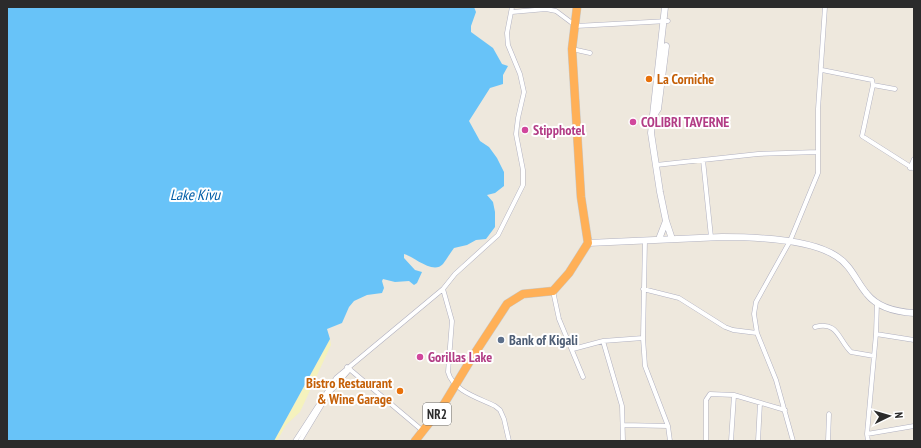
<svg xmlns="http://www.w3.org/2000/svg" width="921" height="448" viewBox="0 0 921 448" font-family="'PT Sans Narrow',sans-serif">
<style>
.sand{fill:#f5f2bd}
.water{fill:#68c3f8}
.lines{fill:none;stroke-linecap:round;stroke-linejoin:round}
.street-casing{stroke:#b1b1c0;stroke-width:5}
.secondary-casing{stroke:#b1b1c0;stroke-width:7}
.highway-casing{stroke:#c8c8c8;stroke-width:9}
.street{stroke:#fff;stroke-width:4}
.secondary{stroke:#fff;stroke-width:6}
.highway{stroke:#ffb057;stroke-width:8}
.food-dot{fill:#e8710a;stroke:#fff;stroke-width:1.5}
.hotel-dot{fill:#d1479c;stroke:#fff;stroke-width:1.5}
.service-dot{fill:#5c6f8a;stroke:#fff;stroke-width:1.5}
.labels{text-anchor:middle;stroke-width:4;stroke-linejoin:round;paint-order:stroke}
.shield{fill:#fff;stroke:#6b6b6b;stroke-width:1}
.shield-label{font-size:13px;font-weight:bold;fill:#2b2b2b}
.food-label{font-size:14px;font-weight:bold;fill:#c56008;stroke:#fff;text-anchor:start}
.hotel-label{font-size:14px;font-weight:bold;fill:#b23c85;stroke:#fff;text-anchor:start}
.service-label{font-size:14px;font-weight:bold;fill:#4e5e75;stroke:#fff;text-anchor:start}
.water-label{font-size:15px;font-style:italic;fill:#035fa8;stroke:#fff}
</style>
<rect width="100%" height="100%" fill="#eee8dd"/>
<path class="sand" d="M330 339 331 345 300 412 286 425 277 441H274Z"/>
<path class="water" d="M7 7H474L476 12 471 26V32L493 48 502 64 508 66 503 75V84L490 88 469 121 480 141 489 147 497 158 504 172V186L495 193 487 195 493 202 495 212V227L486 239 476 240 467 245 454 248C450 253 447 259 443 264 433 275 415 257 404 254V258L415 270 422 272 417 283 414 285 409 281 395 282 383 279 382 281 384 288 382 293 367 295 354 301 349 307 342 323 327 329 330 339 274 441H7Z"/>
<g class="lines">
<g class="street-casing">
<path id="street" d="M512 12 546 9 556 11 576 26 668 21
M572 49 590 53
M822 70 872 80 873 85 862 136 914 169
M873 85 895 89
M703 160 711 237
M656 165 758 154 818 152
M910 168 914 159
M645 240 643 338 645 366 668 426 670 441
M443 289 452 321 448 372C453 391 479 398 495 406L500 410 504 419 509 441
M643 289 679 298 725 327 733 330 757 333
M553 291 559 319 583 377
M815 327C838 321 838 339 851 352L874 356
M876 334 914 340
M603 341 622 406 623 441
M573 349 603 341 643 338
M347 367 423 431
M623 425 668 426
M867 434 914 426
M295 441 336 378 443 289 455 274 498 235 523 185V170L516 134 518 118 524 92 520 74 508 45 507 33 512 7
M300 441 329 393 350 369
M706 441V400L710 394 734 395 785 410
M731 441 734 395
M758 441 760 403
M793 441 776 380 757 333 754 314 756 302 790 241 818 173V109L825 7
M828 441 829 414
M868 441 867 434 876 334 877 303"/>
</g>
<g class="secondary-casing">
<path id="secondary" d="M665 7 651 133 660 192 666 221 672 239
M653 117 658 109 666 46
M659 239 666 221
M588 243 722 237C753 237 810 239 836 256 851 265 856 281 867 294 878 308 897 312 914 313"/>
</g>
<g class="highway-casing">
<path id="highway" d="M415 441 444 404 473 356 507 304 523 294 553 291 569 273 588 243 581 197 572 49 577 7"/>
</g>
<use href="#street" class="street"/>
<use href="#secondary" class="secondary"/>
<use href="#highway" class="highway"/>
</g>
<g class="food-dot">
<circle cx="649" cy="79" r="4"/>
<circle cx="400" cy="391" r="4"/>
</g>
<g class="hotel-dot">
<circle cx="633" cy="122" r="4"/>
<circle cx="525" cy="130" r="4"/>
<circle cx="420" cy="357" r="4"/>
</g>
<circle class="service-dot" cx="501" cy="340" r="4"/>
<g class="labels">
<rect class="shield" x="423" y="403" width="28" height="22" rx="3"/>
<g class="shield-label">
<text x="437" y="419">NR2</text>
</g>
<g class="food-label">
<text x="657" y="84">La Corniche</text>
<text x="392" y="388" text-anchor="end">Bistro Restaurant<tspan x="392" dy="16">&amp; Wine Garage</tspan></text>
</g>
<g class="hotel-label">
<text x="641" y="127">COLIBRI TAVERNE</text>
<text x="533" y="135">Stipphotel</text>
<text x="428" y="362">Gorillas Lake</text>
</g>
<g class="service-label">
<text x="509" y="345">Bank of Kigali</text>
</g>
<g class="water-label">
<text x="195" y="200">Lake Kivu</text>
</g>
</g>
<rect width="921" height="448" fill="none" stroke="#2b2b2b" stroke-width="16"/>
<g transform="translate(889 416) rotate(85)" stroke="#ffffff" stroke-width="3" paint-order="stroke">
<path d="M0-3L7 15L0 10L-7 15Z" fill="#2b2b2b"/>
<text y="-6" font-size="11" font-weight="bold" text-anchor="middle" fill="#2b2b2b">N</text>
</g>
</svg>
